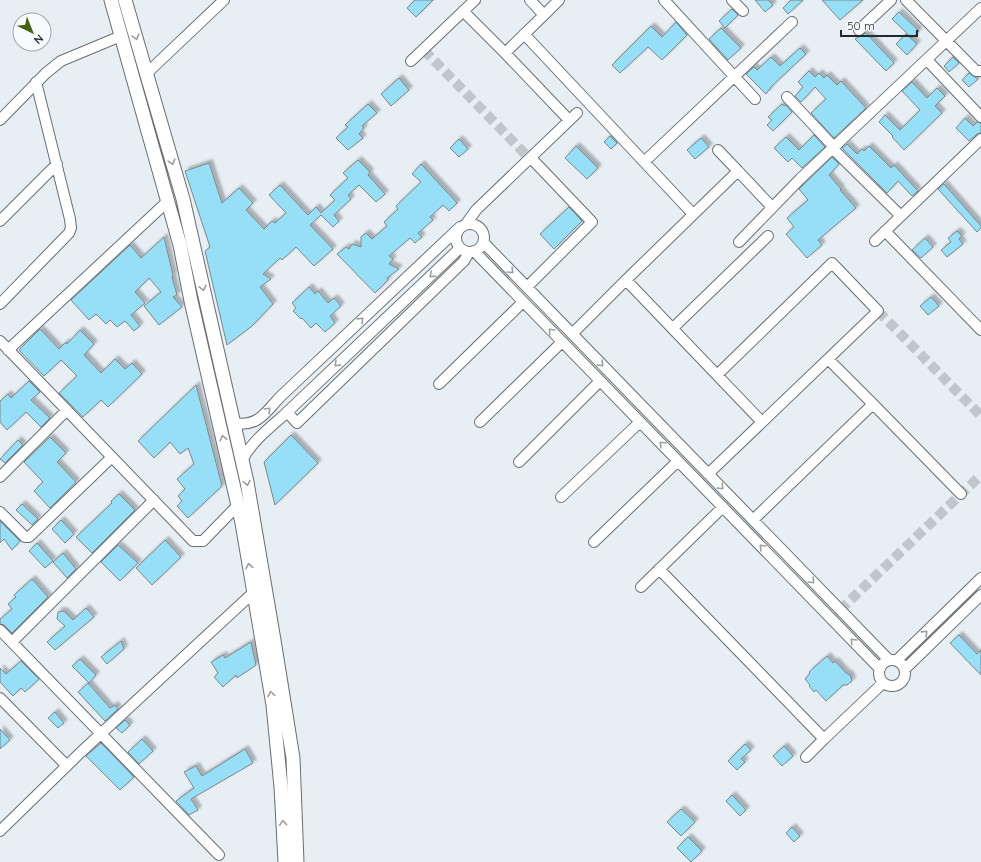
<svg xmlns="http://www.w3.org/2000/svg" width="981" height="862" viewBox="0 0 981 862" font-family="Quicksand,sans-serif">
<style>
.building{fill:#96dff6;stroke:#7d8689;filter:url(#shadow)}
.lines{fill:none;stroke-linecap:round;stroke-linejoin:round}
.minor-tunnel{stroke:#c0c7cc;stroke-width:10;stroke-dasharray:10 5;stroke-linecap:butt}
.minor-casing{stroke:#676e73;stroke-width:12}
.major-casing{stroke:#676e73;stroke-width:15}
.minor{stroke:#fff;stroke-width:10}
.major{stroke:#fff;stroke-width:13}
.oneway{stroke:#9d9e9f}
</style>
<defs>
<filter id="shadow"><feDropShadow dx="3.5" dy="-3.5" stdDeviation="1" flood-color="#0004"/></filter>
</defs>
<rect width="100%" height="100%" fill="#e7eff5"/>
<path class="building" d="M415 0H433L416 17 407 8Z
M755 0H768L773 5 765 12Z
M791 0H803L788 14 783 8Z
M822 0H863L840 20Z
M732 9 738 15 725 28 719 21Z
M899 12 919 31 912 38 892 19Z
M676 22 687 35 662 60 648 47 620 73 612 65 651 26 662 37Z
M721 28 741 48 728 60 709 39Z
M866 33 894 63 886 71 855 39Z
M906 34 917 44 907 55 896 44Z
M800 48 806 54 772 86 766 94 746 74 754 67 757 70 771 57 780 66Z
M953 57 959 63 949 72 944 66Z
M809 71 815 77 819 73 824 78 827 75 837 85 841 81 866 108 834 138 811 113 826 99 815 87 801 102 795 96 803 87 798 82Z
M969 73 978 79 969 87 962 80Z
M399 78 409 90 391 106 381 94Z
M912 82 927 98 937 88 945 96 935 106 942 113 904 150 892 137 893 136 879 122 885 115 900 130 920 110 902 91Z
M368 104 377 113 362 126 364 128 359 134 363 138 348 150 336 138 348 127 345 125Z
M782 104 784 106 786 105 792 112 773 131 767 125 772 120 768 117Z
M965 118 973 126 977 122 981 123V133L977 134 969 141 956 128Z
M814 135 825 147 802 168 792 158 788 162 774 148 786 137 799 150Z
M610 136 617 143 611 149 604 142Z
M701 138 709 147 695 159 687 150Z
M459 139 468 149 459 157 450 148Z
M847 144 857 154 862 149 864 151 869 146 891 168 894 165 918 191 912 196 898 181 887 193 842 148Z
M576 146 598 168 587 179 565 158Z
M832 157 839 164 829 175 841 189 840 190 856 208 818 240 822 245 807 258 786 234 794 227 787 218 808 200 799 189Z
M358 160 370 172 368 175 385 194 376 202 359 185 348 195 351 199 334 215 339 221 333 227 321 215 310 225 333 249 314 266 296 247 282 260 280 258 263 274 271 279 260 287 273 304 252 326 227 345 205 251 210 247 185 171 209 163 222 203 239 188 253 203 246 210 264 229 272 221 275 223 286 213 269 195 280 185 308 215 316 207 321 213 335 200 330 195 348 178 343 173Z
M421 164 457 203 449 211 443 205 430 217 433 220 418 233 422 237 415 243 410 238 389 256 393 259 389 264 399 269 387 278 388 280 375 293 337 254 346 247 349 249 352 244 361 247V237L366 233 372 239 387 226 384 222 398 209 396 206 421 182 412 174Z
M944 184 981 226V228L977 232 938 189Z
M569 207 582 221 554 249 540 234Z
M957 231 962 236 959 239 963 244 947 257 941 250 951 242 948 238Z
M164 237 173 275 172 277 177 295 173 297 182 307 159 325 144 306 161 292 149 278 135 292 145 303 131 315 140 326 134 331 125 321 117 327 110 320 106 324 96 314 89 320 71 300 130 245 141 258Z
M925 238 933 247 921 258 912 250Z
M309 287 315 294 318 291 328 303 334 298 341 306 330 316 335 323 325 332 316 323 311 328 302 318 301 319 293 311 296 308 292 303Z
M931 297 939 306 928 315 920 306Z
M40 329 59 349 66 342 67 344 80 330 94 344 84 355 101 373 115 359 125 369 132 363 142 374 108 407 101 400 83 417 59 393 77 376 61 360 44 376 19 350Z
M29 381 40 392 31 400 50 418 41 427 26 412 7 430 0 422V401L8 394 11 398Z
M196 385 222 486 188 518 177 506 182 501 178 496 185 489 177 479 194 464 188 448 180 454 170 442 154 458 138 441Z
M291 435 318 463 275 505 264 462Z
M50 437 66 453 57 462 76 482 50 508 34 491 43 482 24 462Z
M18 440 23 445 5 463 0 459Z
M119 494 135 510 92 553 76 537 112 503 111 501Z
M22 504 38 519 32 525 16 510Z
M61 520 74 534 65 543 52 529Z
M0 521 20 541 12 550 4 539 0 543Z
M165 540 181 557 152 585 136 568Z
M37 543 53 561 45 568 29 551Z
M118 545 138 563 120 581 101 562Z
M63 553 76 569 67 578 53 562Z
M32 579 48 597 12 633 4 625 0 624V619L12 609 8 604 16 597 14 595Z
M86 608 94 617 55 650 47 642 65 626 57 619 58 612 62 611 65 612 73 620Z
M959 635 977 654 981 650V675L950 643Z
M121 641 124 649 107 664 101 657Z
M251 642 256 665 237 678 236 675 223 687 214 677 218 673 211 662 223 655 225 658Z
M827 656 833 663 835 661 846 673 850 675 852 681 847 685H843L826 701 816 690 814 692 809 686 810 685 805 679 810 673 809 672Z
M80 659 96 675 89 683 72 666Z
M21 661 39 679 25 692 21 688 13 696 0 682V668L6 674Z
M88 683 110 708 115 705 118 709 105 721 78 692Z
M55 712 64 723 58 728 48 718Z
M125 720 130 725 122 733 116 728Z
M0 729 10 740 0 749Z
M142 739 153 751 139 764 128 752Z
M101 743 134 777 120 790 86 756Z
M745 744 751 750 741 759 745 762 737 770 728 761Z
M784 746 793 756 782 766 773 756Z
M245 749 253 763 191 799 198 810 189 815 176 801 194 788 184 772 196 766 202 776Z
M732 795 746 810 740 816 726 801Z
M681 809 695 822 681 836 667 822Z
M792 827 800 836 794 842 786 833Z
M688 837 702 851 691 862 677 848Z"/>
<g class="lines">
<path class="minor-tunnel" d="M424 50 530 159
M878 311 981 416
M840 610 981 475"/>
<g class="minor-casing">
<path id="minor" d="M664 0 755 99
M732 0 743 11
M906 0 976 71H981
M463 11 505 53 544 15 530 0
M544 15 559 0
M859 30 891 0
M524 34 693 214
M505 53 569 120
M927 60 981 117
M411 61 475 0
M146 74 224 0
M787 97 834 147
M0 120 46 73 61 61 121 36
M832 148 901 216
M718 150 738 171
M644 162 792 22
M0 221 57 164
M456 238a14 14 0 1 1 28 0a14 14 0 1 1-28 0Z
M466 224 476 210 577 113
M885 231 981 330
M875 241 981 139
M739 242 800 179 981 8
M484 243 889 660
M474 251 880 669
M626 280 738 171 770 205
M527 287 592 222 531 158
M0 304 69 233 71 228 70 219 36 82
M673 328 768 236
M572 334 626 280 762 422
M0 341 193 541H203L238 505
M8 350 168 201
M717 375 832 263 878 311 828 359
M439 384 523 302
M873 404 961 494
M287 412 297 423 464 261 469 252
M480 422 562 342
M234 423C258 427 265 413 280 397L460 227
M242 460C252 442 267 430 283 416L460 248
M519 462 600 381
M708 474 828 359 873 404 753 520
M0 477 67 410
M561 497 640 422
M0 512 25 537H29L112 457
M594 542 678 461
M659 569 824 739 806 757
M641 587 723 507
M0 630 219 855
M12 642 154 500
M879 673a13 13 0 1 1 26 0a13 13 0 1 1-26 0Z
M897 660 981 578
M905 669 981 595
M0 698 67 766
M824 739 883 683
M0 831 80 753 254 592"/>
</g>
<g class="major-casing">
<path id="major" d="M111 0 180 245 191 301 242 523 273 705 281 787 285 862
M125 0 183 199 247 482 274 640 293 758 297 862"/>
</g>
<use href="#minor" class="minor"/>
<use href="#major" class="major"/>
</g>
<defs><path id="oneway-chevron" d="M-2-3.5L2.5 0L-2 3.5" fill="none" stroke-width="1.6" stroke-linecap="round" stroke-linejoin="round"/></defs>
<g class="oneway">
<use href="#oneway-chevron" transform="translate(136 37) rotate(74)"/>
<use href="#oneway-chevron" transform="translate(172 162) rotate(74)"/>
<use href="#oneway-chevron" transform="translate(511 271) rotate(46)"/>
<use href="#oneway-chevron" transform="translate(432 275) rotate(138)"/>
<use href="#oneway-chevron" transform="translate(203 288) rotate(77)"/>
<use href="#oneway-chevron" transform="translate(361 320) rotate(-44)"/>
<use href="#oneway-chevron" transform="translate(551 331) rotate(-134)"/>
<use href="#oneway-chevron" transform="translate(337 364) rotate(136)"/>
<use href="#oneway-chevron" transform="translate(601 364) rotate(46)"/>
<use href="#oneway-chevron" transform="translate(268 410) rotate(-46)"/>
<use href="#oneway-chevron" transform="translate(223 438) rotate(-103)"/>
<use href="#oneway-chevron" transform="translate(662 444) rotate(-134)"/>
<use href="#oneway-chevron" transform="translate(247 483) rotate(79)"/>
<use href="#oneway-chevron" transform="translate(721 487) rotate(46)"/>
<use href="#oneway-chevron" transform="translate(762 547) rotate(-134)"/>
<use href="#oneway-chevron" transform="translate(249 566) rotate(-100)"/>
<use href="#oneway-chevron" transform="translate(812 581) rotate(46)"/>
<use href="#oneway-chevron" transform="translate(925 633) rotate(-44)"/>
<use href="#oneway-chevron" transform="translate(853 641) rotate(-134)"/>
<use href="#oneway-chevron" transform="translate(271 694) rotate(-99)"/>
<use href="#oneway-chevron" transform="translate(283 823) rotate(-94)"/>
</g>
<g transform="translate(32 32) rotate(137)"><circle r="19" fill="#f8fbfe" stroke="#a4a7a9"/>
<path d="M0-3L7 15L0 10L-7 15Z" fill="#466112"/>
<text y="-6" font-size="11" font-weight="bold" text-anchor="middle" fill="#25282a">N</text>
</g>
<path d="M841 30v6h76v-6" fill="none" stroke="#25282a" stroke-width="2"/>
<text x="847" y="30" font-size="12" fill="#25282a" stroke="#f8fbfe" stroke-width="3" paint-order="stroke">50 m</text>
</svg>
